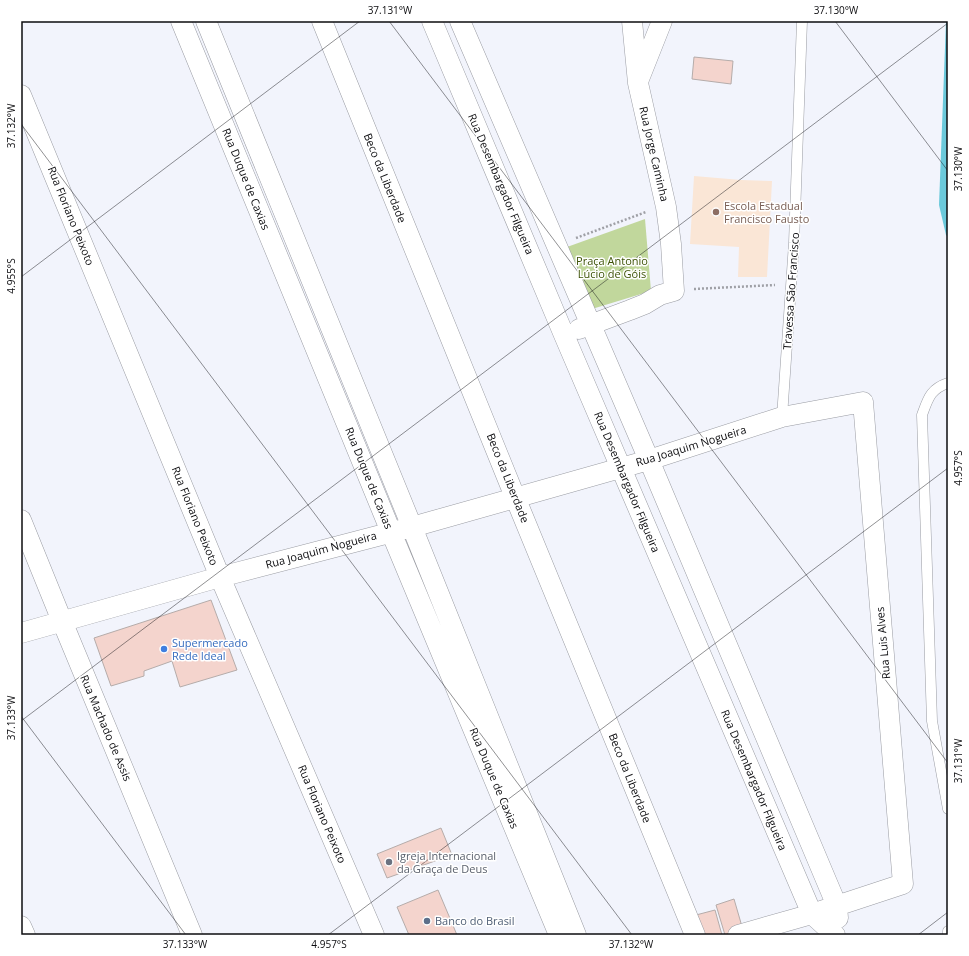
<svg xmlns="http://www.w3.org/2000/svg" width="969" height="956" viewBox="0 0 969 956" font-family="'Open Sans',sans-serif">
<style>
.education{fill:#fae6d6}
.green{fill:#c1d79c}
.water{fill:#6bc9db}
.building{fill:#f4d4cd;stroke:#b5acaa}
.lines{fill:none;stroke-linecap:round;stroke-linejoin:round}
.service-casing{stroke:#9a9ca3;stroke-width:11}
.minor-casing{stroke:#9a9ca3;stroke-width:21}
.path{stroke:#9fa0a6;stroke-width:2.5;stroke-dasharray:2 2;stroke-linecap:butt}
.service{stroke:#fff;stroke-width:10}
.minor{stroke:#fff;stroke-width:20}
.ticks{fill:none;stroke:#0c0c0f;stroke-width:1;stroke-opacity:0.45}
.education-dot{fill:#8d6e63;stroke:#fff;stroke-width:1.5}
.shop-dot{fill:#3f7fe0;stroke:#fff;stroke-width:1.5}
.worship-dot{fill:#6b7280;stroke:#fff;stroke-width:1.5}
.service-dot{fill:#5c6f8a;stroke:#fff;stroke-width:1.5}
.labels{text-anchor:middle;stroke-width:3;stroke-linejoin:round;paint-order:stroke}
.street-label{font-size:11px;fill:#0c0c0f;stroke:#fff}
.education-label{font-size:11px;fill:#785e54;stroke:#fff;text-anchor:start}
.park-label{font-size:11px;fill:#3c5105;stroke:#fff}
.shop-label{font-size:11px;fill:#366cbe;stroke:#fff;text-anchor:start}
.worship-label{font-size:11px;fill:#5b616d;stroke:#fff;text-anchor:start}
.service-label{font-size:11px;fill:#4e5e75;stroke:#fff;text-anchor:start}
.neatline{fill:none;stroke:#0c0c0f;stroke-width:1.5}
.ticks-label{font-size:10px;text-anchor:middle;fill:#0c0c0f}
</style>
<rect width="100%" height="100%" fill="#f2f4fc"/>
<path class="education" d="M694 176 741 180 772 181 767 277H738L739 247 690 244Z"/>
<path class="green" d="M645 219 651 291 592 309 567 247Z"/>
<path class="water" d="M946 21H948V237L946 235 939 205Z"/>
<path class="building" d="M694 57 733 61 731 84 692 79Z
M211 600 237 670 180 687 172 661 144 671V676L111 686 94 638Z
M441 828 452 855 387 878 377 854Z
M438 890 457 935H409L397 907Z
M734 899 743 930 725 935 716 905Z
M715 910 722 935H702L696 915Z"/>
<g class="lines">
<g class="service-casing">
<path id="service" d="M948 383C930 389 928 399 922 415L932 721 948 809
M782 417 794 243 802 21
M948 935V931"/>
</g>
<g class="minor-casing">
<path id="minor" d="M181 21 391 532 559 935
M206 21 412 527 576 935
M322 21 515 497 695 935
M432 21 564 335 812 914 835 935
M460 21 649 460 837 906 838 918
M639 79 662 21
M21 95 220 577 374 935
M579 329 630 310 645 304 660 295 674 291 671 244 666 207 638 83 632 21
M21 520 62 621 192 935
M21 633 220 577 412 527 649 460 782 417 863 402 903 884 812 914 738 935
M21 926 25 935"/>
</g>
<path class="path" d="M576 238 646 212
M694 289 775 285"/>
<use href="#service" class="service"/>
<use href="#minor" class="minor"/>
</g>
<path class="ticks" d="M389 21 948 763M835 21 948 171M21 124 632 935M21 277 360 21M21 716 186 935M21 721 948 23M328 935 948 468M918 935 948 912"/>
<circle class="education-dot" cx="716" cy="212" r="4"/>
<circle class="shop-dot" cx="164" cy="649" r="4"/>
<circle class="worship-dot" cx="389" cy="862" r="4"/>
<circle class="service-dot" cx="427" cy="921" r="4"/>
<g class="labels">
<g class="street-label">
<text transform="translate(654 154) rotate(77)" y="4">Rua Jorge Caminha</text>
<text transform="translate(385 178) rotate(68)" y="4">Beco da Liberdade</text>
<text transform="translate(246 179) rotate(68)" y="4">Rua Duque de Caxias</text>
<text transform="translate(501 184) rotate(67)" y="4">Rua Desembargador Filgueira</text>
<text transform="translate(71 216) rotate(68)" y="4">Rua Floriano Peixoto</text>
<text transform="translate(791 291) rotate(-86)" y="4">Travessa São Francisco</text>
<text transform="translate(691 446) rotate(-17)" y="4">Rua Joaquim Nogueira</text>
<text transform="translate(369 478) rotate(68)" y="4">Rua Duque de Caxias</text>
<text transform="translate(508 478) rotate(68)" y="4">Beco da Liberdade</text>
<text transform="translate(627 482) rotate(67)" y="4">Rua Desembargador Filgueira</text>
<text transform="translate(195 516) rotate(68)" y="4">Rua Floriano Peixoto</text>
<text transform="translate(321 550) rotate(-15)" y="4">Rua Joaquim Nogueira</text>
<text transform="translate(883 643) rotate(-95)" y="4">Rua Luis Alves</text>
<text transform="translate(106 728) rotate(67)" y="4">Rua Machado de Assis</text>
<text transform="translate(494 778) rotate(67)" y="4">Rua Duque de Caxias</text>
<text transform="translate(630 778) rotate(68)" y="4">Beco da Liberdade</text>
<text transform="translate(754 780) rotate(67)" y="4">Rua Desembargador Filgueira</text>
<text transform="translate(322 814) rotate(67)" y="4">Rua Floriano Peixoto</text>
</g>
<g class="education-label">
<text x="724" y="210">Escola Estadual<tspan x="724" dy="13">Francisco Fausto</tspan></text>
</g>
<g class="park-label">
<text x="612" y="265">Praça Antonio<tspan x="612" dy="13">Lúcio de Góis</tspan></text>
</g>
<g class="shop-label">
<text x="172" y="647">Supermercado<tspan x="172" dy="13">Rede Ideal</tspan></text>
</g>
<g class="worship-label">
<text x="397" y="860">Igreja Internacional<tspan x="397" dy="13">da Graça de Deus</tspan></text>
</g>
<g class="service-label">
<text x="435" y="925">Banco do Brasil</text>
</g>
</g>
<rect width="969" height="956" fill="none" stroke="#ffffff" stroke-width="44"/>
<rect x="22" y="22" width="925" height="912" class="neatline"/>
<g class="ticks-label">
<text x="390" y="14">37.131°W</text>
<text x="836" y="14">37.130°W</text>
<text transform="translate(11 126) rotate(-90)" y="4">37.132°W</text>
<text transform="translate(958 169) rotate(-90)" y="4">37.130°W</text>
<text transform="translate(11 276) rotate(-90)" y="4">4.955°S</text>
<text transform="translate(958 468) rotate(-90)" y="4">4.957°S</text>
<text transform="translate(11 718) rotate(-90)" y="4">37.133°W</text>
<text transform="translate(958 761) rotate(-90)" y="4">37.131°W</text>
<text x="185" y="948">37.133°W</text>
<text x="329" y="948">4.957°S</text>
<text x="631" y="948">37.132°W</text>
</g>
</svg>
